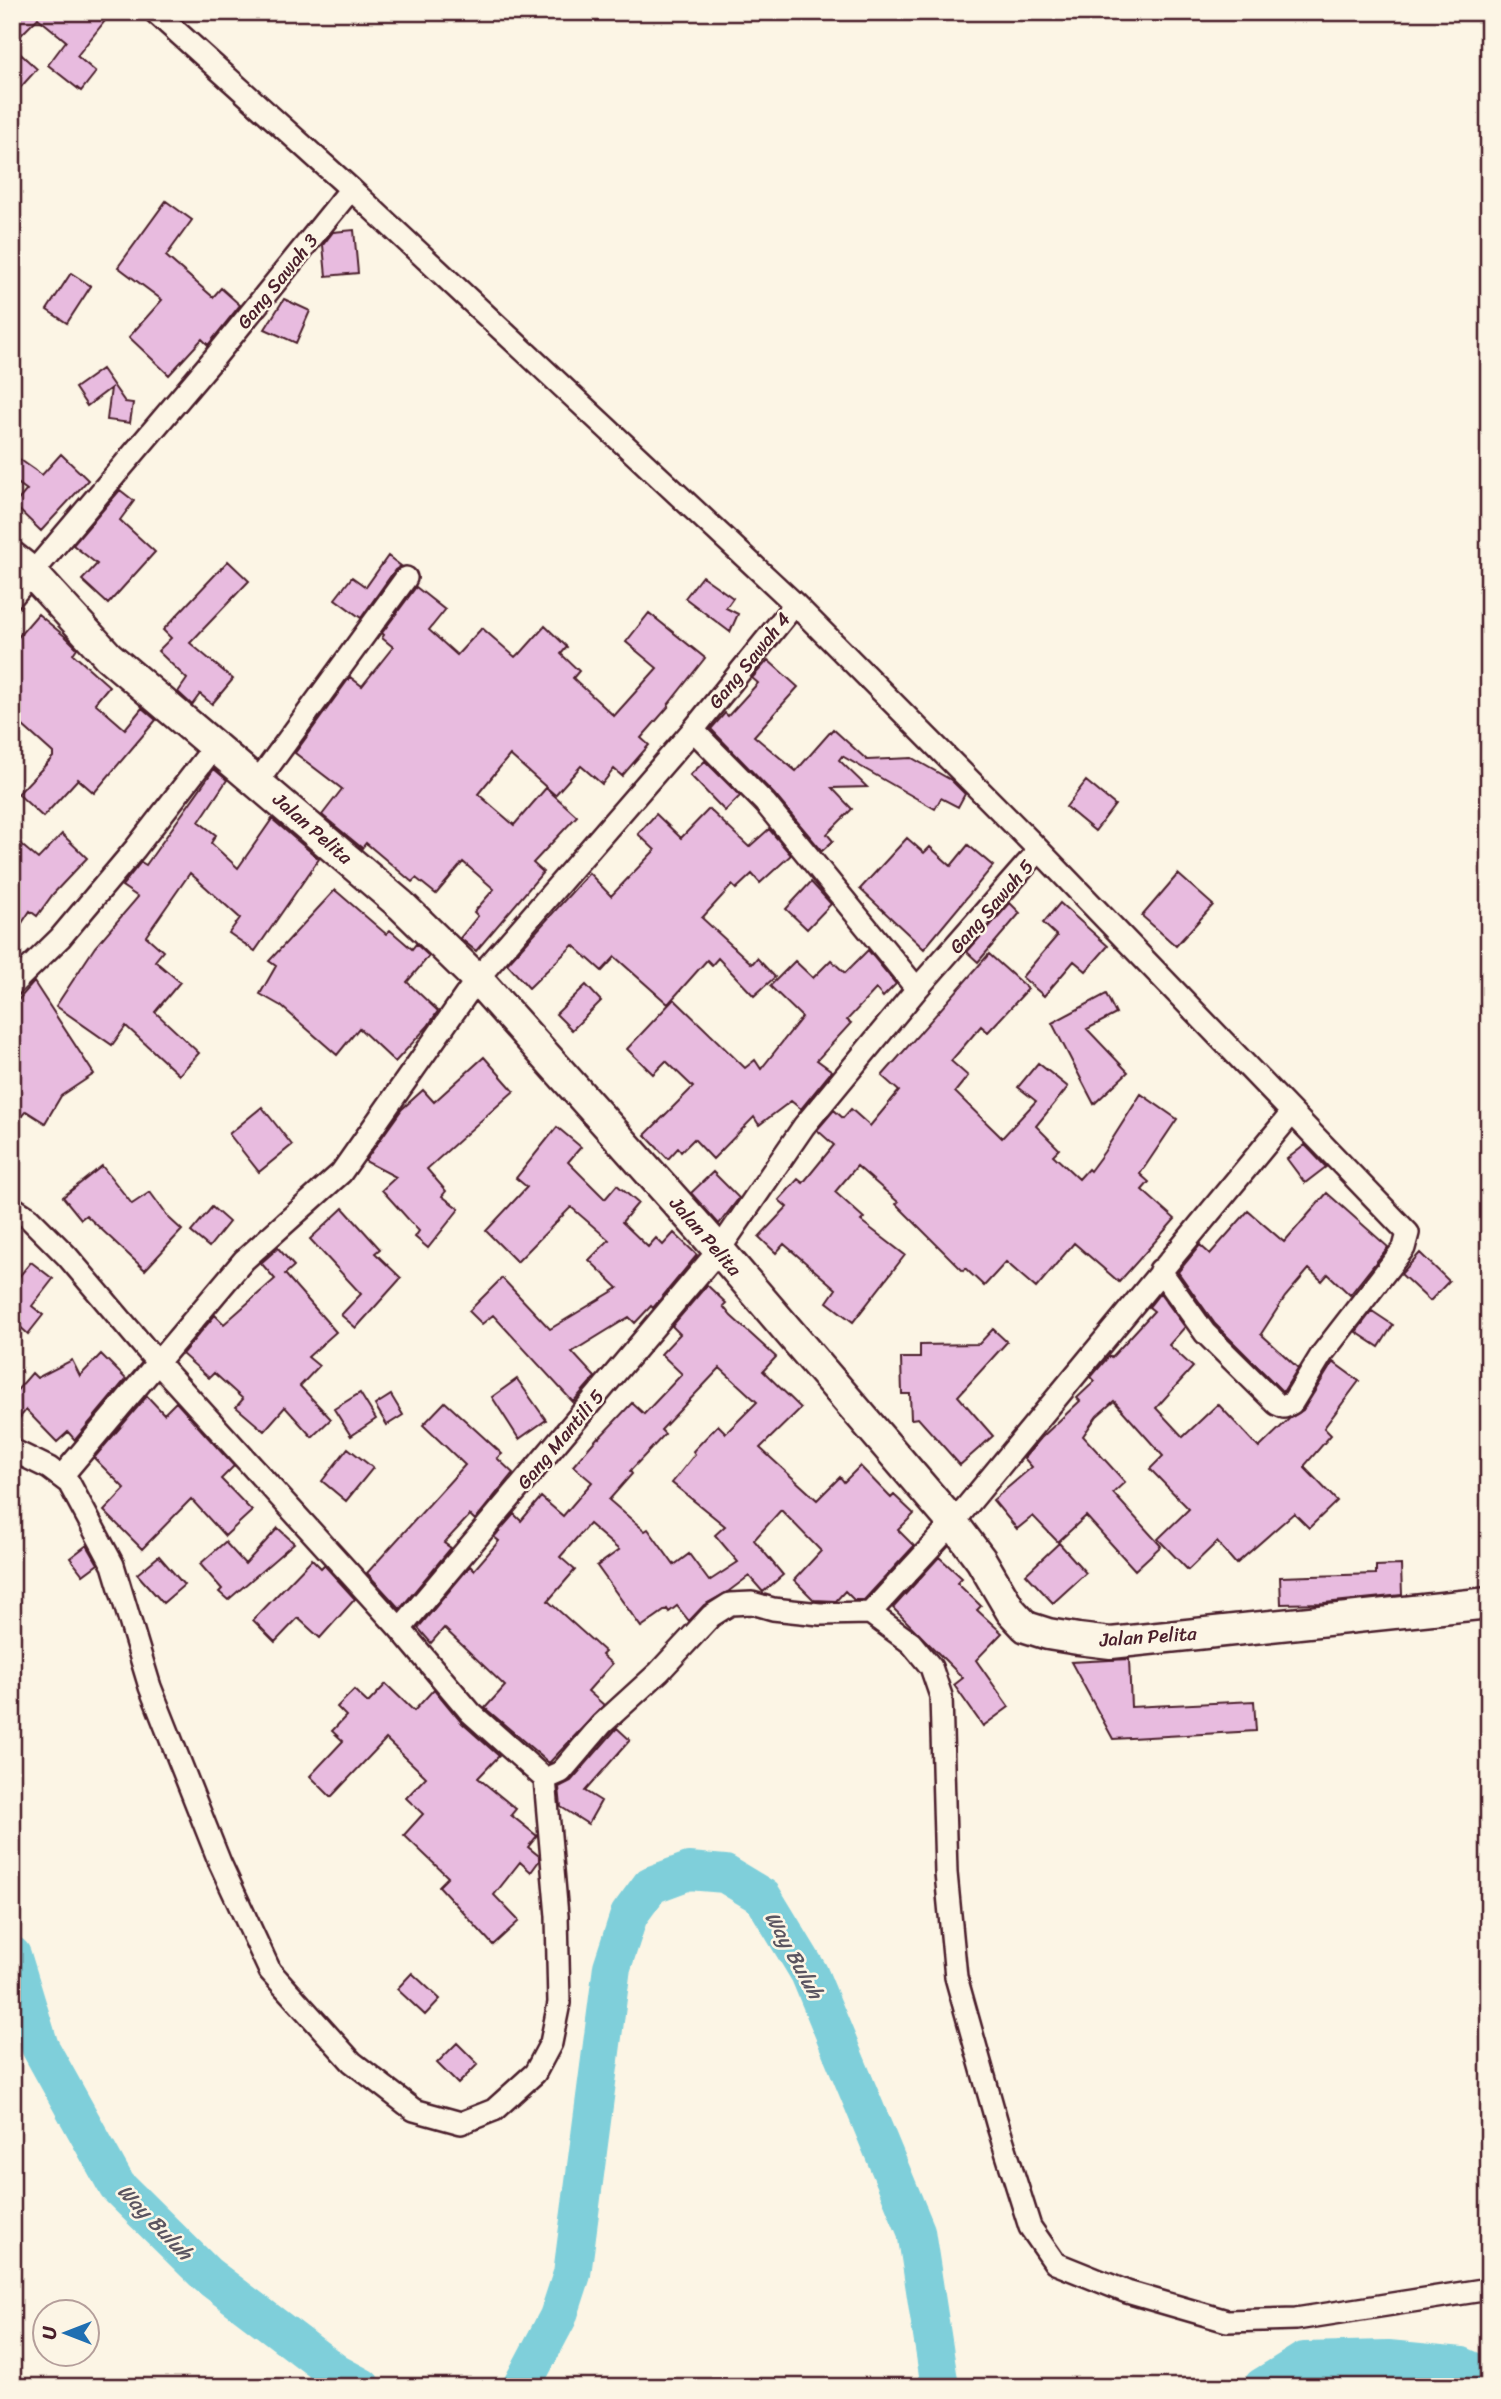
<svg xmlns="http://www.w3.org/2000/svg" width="1501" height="2399" viewBox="0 0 1501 2399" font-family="Sriracha,sans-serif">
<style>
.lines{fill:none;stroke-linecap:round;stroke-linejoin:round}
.river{stroke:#7fcfda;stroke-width:38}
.building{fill:#e8bbdf;stroke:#4a1f2b;stroke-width:2;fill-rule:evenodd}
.street-casing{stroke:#4a1f2b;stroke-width:26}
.secondary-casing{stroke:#4a1f2b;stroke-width:35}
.street{stroke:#fcf5e5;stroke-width:21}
.secondary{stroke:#fcf5e5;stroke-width:30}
.labels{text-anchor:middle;stroke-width:5;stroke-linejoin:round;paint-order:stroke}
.street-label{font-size:19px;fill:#4a1f2b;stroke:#fcf5e5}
.water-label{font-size:21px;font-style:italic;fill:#5a5460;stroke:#fcf5e5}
</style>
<rect width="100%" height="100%" fill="#fcf5e5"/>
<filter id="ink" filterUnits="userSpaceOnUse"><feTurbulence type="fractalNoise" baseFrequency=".0143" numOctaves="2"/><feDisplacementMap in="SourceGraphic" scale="14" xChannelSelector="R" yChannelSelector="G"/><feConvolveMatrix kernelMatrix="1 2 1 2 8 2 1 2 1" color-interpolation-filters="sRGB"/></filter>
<g filter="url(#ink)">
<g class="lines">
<path class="river" d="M12 1955 40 2047 117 2186 207 2275 336 2373 362 2387
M521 2387 558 2317 572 2274 612 1967 629 1915 651 1885 689 1871 725 1874 763 1897 809 1973 916 2231 940 2387
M1262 2387 1304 2361 1388 2359 1462 2366 1489 2378"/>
</g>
<path class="building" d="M12 12H112L77 56 96 72 81 91 48 65 66 41 38 18 12 44Z
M12 46 37 69 12 97Z
M166 201 192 220 166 256 213 297 221 288 240 305 208 345 202 339 169 375 129 337 162 300 118 267Z
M354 230 358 273 326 276 323 245 333 232Z
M71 273 91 286 67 323 47 310Z
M284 299 310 311 296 343 265 329Z
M102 369 125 402 133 403 130 423 107 420 111 388 87 406 75 388Z
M12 454 42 475 61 454 88 480 41 531 14 505 27 490 12 479Z
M120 490 134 501 120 520 155 552 108 604 82 580 97 564 73 545Z
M388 556 401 566 395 570 361 618 335 599 352 577 366 587Z
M228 561 249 581 190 643 233 679 212 704 200 694 192 705 178 692 187 679 158 651 171 638 163 630Z
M702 576 733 598 726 608 738 614 730 632 685 598Z
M416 587 445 610 429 630 457 655 482 628 515 657 519 653 520 654 545 626 567 647 561 654 579 671 573 678 614 716 657 668 626 642 649 613 705 658 668 705 669 706 641 738 649 745 622 776 614 769 602 784 581 766 555 795 510 755 478 794 514 825 546 788 577 816 533 863 543 872 476 951 460 938 478 916 474 912 494 889 463 862 436 894 416 878 412 882 366 843 362 848 322 815 342 789 295 753 350 677 362 686 393 647 382 638 384 635 382 633Z
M38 614 67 638 77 648 73 654 109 686 95 703 125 729 142 708 156 720 94 793 78 779 43 817 18 794 53 757V753L12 716V644Z
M768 660 798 687 754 736 796 771 833 729 867 760 912 758 951 780 965 794 958 807 941 798 935 809 842 756 839 760 867 787 832 788 852 809 827 834 833 841 822 851 774 794 711 729 725 713 728 716 758 683 752 678Z
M705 761 740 796 725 811 690 775Z
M214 769 227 780 199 822 216 835 211 843 238 868 272 819 319 859 255 951 229 933 240 918 190 873 146 936 163 951 155 961 180 982 155 1012 199 1053 179 1075 126 1026 112 1045 56 1006 95 947 138 897 122 886 141 862 146 865Z
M1086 781 1115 805 1095 831 1066 807Z
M709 809 749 847 769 829 791 855 760 883 752 874 736 889 732 885 702 918 752 964 757 958 775 977 754 996 718 958 712 965 707 960 668 1004 615 957 602 971 573 945 529 988 507 964 589 873 611 896 655 850 638 834 656 814 681 838Z
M62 834 87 858 53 894 37 916 30 911 12 938V837L38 859Z
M907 838 924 853 930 847 951 866 968 845 993 866 924 949 860 889Z
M1178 874 1213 905 1176 946 1142 916Z
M811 882 831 904 807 929 786 909Z
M335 890 386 934 390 930 412 949 416 944 429 956 407 982 438 1011 428 1026 395 1062 359 1028 337 1055 281 1006 260 994 276 966 269 961Z
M1010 903 1020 913 978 962 967 952Z
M1060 903 1108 946 1086 971 1074 961 1044 996 1022 977 1057 936 1043 923Z
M868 950 896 984 883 997 876 989 847 1020 851 1023 817 1060 832 1071 801 1109 791 1101 759 1125 754 1117 713 1159 694 1139 681 1152 678 1148 668 1159 645 1135 693 1087 666 1061 653 1074 627 1049 674 999 745 1068 755 1060 761 1069 802 1017 770 986 795 961 813 978 831 960 845 973Z
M989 954 1028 989 988 1032 981 1026 951 1061 968 1076 955 1092 1002 1138 1036 1101 1018 1087 1038 1063 1068 1087 1036 1126 1059 1149 1053 1155 1079 1179 1088 1169 1090 1171 1104 1152 1141 1094 1177 1119 1140 1174 1149 1182 1142 1190 1175 1219 1119 1282 1074 1243 1036 1288 1006 1262 984 1286 965 1268 963 1271 896 1204 898 1202 857 1166 835 1192 864 1218 861 1221 905 1255 853 1322 827 1302 836 1289 784 1244 776 1253 759 1237 787 1207 779 1200 798 1179 803 1183 834 1145 817 1130 834 1110 843 1118 851 1109 870 1126 899 1091 882 1076Z
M34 982 94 1074 61 1096 45 1123 26 1111 12 1127V1007Z
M586 985 601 1001 572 1030 556 1014Z
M1106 994 1116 1014 1087 1029 1128 1072 1094 1104 1052 1023Z
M484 1057 514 1091 427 1169 446 1191 442 1196 459 1209 428 1248 415 1237 419 1231 382 1190 396 1177 365 1161 402 1109 423 1090 434 1102Z
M262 1107 292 1145 259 1172 229 1134Z
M557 1127 581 1147 568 1162 605 1199 617 1185 638 1203 622 1222 648 1247 656 1238 663 1245 674 1233 697 1255 653 1308 651 1306 635 1323 629 1317 572 1352 595 1377 573 1402 493 1315 482 1324 469 1311 502 1278 550 1329 618 1288 589 1260 609 1240 571 1207 517 1262 486 1231 527 1187 516 1178Z
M1305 1145 1326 1167 1305 1183 1287 1159Z
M102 1166 132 1204 150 1192 169 1218 182 1230 145 1270 86 1215 81 1219 63 1197Z
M713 1172 739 1198 719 1224 691 1193Z
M1327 1193 1388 1247 1350 1295 1328 1274 1322 1281 1309 1269 1285 1297 1261 1334 1298 1368 1283 1392 1215 1324 1178 1272 1200 1245 1210 1254 1248 1211 1284 1242Z
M212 1207 229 1222 209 1247 191 1232Z
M343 1208 380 1249 375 1253 401 1278 356 1328 341 1315 361 1294 310 1239Z
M278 1248 294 1266 285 1274 336 1332 308 1357 319 1366 300 1386 331 1419 312 1437 285 1407 264 1431 236 1407 243 1399 214 1373 209 1378 182 1354 215 1315 224 1324 275 1279 261 1263Z
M1420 1253 1449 1281 1430 1301 1401 1274Z
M31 1262 53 1279 32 1306 43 1315 28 1334 17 1324 12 1330V1285Z
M707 1285 726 1303 723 1306 731 1316 776 1357 763 1371 801 1408 760 1448 817 1500 840 1477 844 1482 860 1466 891 1498 894 1495 914 1514 898 1530 914 1546 864 1600H854L845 1591 836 1601 814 1600 794 1580 821 1551 781 1510 754 1540 783 1575 763 1592 749 1576 729 1591 704 1605 689 1621 677 1606 669 1612 667 1609 641 1627 597 1566 619 1550 589 1524 560 1557 575 1570 548 1601 605 1652 602 1655 612 1664 588 1691 604 1705 549 1763 485 1708 505 1686 444 1628 431 1643 418 1628 470 1566 474 1570 499 1541 494 1537 514 1514 521 1521 541 1497 563 1516 592 1482 573 1466 598 1437 599 1438 632 1403 644 1414 682 1374 661 1354 680 1334 672 1326ZM720 1368 757 1402 726 1433 718 1425 693 1451 695 1454 672 1483 725 1526 715 1535 738 1562 709 1581 689 1554 674 1565 648 1529 645 1531 609 1500 632 1474 630 1471 665 1434 661 1430Z
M1160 1293 1185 1327 1169 1345 1193 1367 1156 1408 1183 1437 1218 1404 1259 1448 1289 1419 1303 1410 1333 1362 1359 1381 1324 1428 1331 1435 1305 1465V1468L1337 1501 1309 1528 1294 1513 1236 1564 1217 1542 1188 1570 1158 1539 1189 1509 1150 1469 1163 1456 1114 1401 1097 1416 1083 1436 1125 1482 1113 1493 1161 1546 1135 1570 1086 1516 1058 1542 1033 1516 1017 1529 993 1500 1032 1467 1024 1458 1041 1438 1080 1401 1077 1398 1095 1381 1091 1377 1109 1356 1111 1358 1154 1311 1149 1307Z
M1372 1311 1393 1325 1379 1347 1356 1332Z
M993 1329 1007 1342 958 1396 993 1436 960 1465 918 1418 911 1419 910 1394H902L901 1358H920V1345L979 1344Z
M101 1354 126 1379 75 1440 68 1432 57 1442 26 1410 12 1427V1396L32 1373 37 1378 72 1360 80 1376Z
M517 1379 546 1420 519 1439 492 1397Z
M360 1393 376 1419 351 1436 334 1409Z
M391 1395 403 1415 387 1425 375 1405Z
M147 1396 164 1414 176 1402 234 1466 221 1479 252 1511 225 1536 191 1499 142 1549 104 1511 125 1489 94 1458Z
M445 1402 502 1454 497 1458 513 1473 475 1520 470 1515 444 1543 451 1548 400 1609 367 1573 465 1465 423 1425Z
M348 1448 373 1468 346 1501 322 1481Z
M278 1528 294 1543 228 1600 219 1592 222 1589 200 1564 225 1542 245 1564Z
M1059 1543 1086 1573 1053 1603 1026 1574Z
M87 1545 98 1564 83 1575 70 1558Z
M159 1556 184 1585 163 1603 137 1574Z
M939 1557 962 1578 957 1583 981 1606 977 1610 1002 1633 976 1660 1009 1707 983 1726 954 1685 963 1678 893 1608Z
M312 1559 321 1568 324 1565 355 1599 320 1638 298 1618 275 1642 253 1620Z
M1401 1565 1402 1595 1324 1603 1281 1604 1280 1577 1376 1574V1566Z
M1129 1659 1131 1707 1254 1701 1256 1731 1113 1739 1071 1662Z
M386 1684 414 1711 434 1689 462 1723 499 1756 478 1778 516 1809 511 1815 537 1836 528 1847 539 1856V1861L531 1872 520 1862 494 1895 519 1921 493 1945 439 1886 448 1877 404 1835 423 1814 406 1798 426 1777 386 1739 331 1797 310 1776 343 1741 332 1731 346 1716 337 1707 354 1690 368 1703Z
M617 1728 630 1740 585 1791 601 1801 588 1824 561 1807 559 1787 571 1781Z
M412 1973 440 1999 425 2015 397 1989Z
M457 2043 478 2064 458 2084 437 2063Z"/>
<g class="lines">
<g class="street-casing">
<path id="street" d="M351 189 795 604
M12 597 215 357 351 189 155 12
M693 730 765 803 917 989
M258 781 406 578
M12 985 60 938 135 849 215 746
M12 1207 29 1218 67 1256 157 1362 400 1629 471 1713 545 1779
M12 1450 49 1468 69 1483 113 1565 150 1687 220 1863 270 1971 352 2062 414 2110 461 2123 494 2110 535 2073 551 2043 559 2003 557 1916 545 1779 561 1772 602 1724 659 1672 711 1616 730 1604 752 1603 773 1609 820 1614 870 1613 911 1643 931 1667 941 1696 946 1873 956 1977 997 2123 1030 2227 1055 2263 1127 2292 1227 2321 1296 2319 1489 2289
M61 1477 244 1260 341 1173 477 979 693 730 795 604 1039 850
M870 1613 953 1523 1292 1113
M400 1629 719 1250 804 1126 917 989 1039 850 1408 1233 1404 1248 1322 1354 1292 1403 1284 1407 1277 1404 1205 1333 1160 1270"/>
</g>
<g class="secondary-casing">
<path id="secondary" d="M12 557 31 572 108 656 401 905 477 979 719 1250 953 1523 981 1560 1011 1611 1026 1627 1048 1634 1078 1639 1111 1643 1489 1603"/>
</g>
<use href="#street" class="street"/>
<use href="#secondary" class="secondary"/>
</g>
</g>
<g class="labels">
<g class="street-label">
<text transform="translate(277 281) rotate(-51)" y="7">Gang Sawah 3</text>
<text transform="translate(749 660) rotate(-51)" y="7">Gang Sawah 4</text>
<text transform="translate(313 828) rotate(41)" y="7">Jalan Pelita</text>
<text transform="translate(991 906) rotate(-49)" y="7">Gang Sawah 5</text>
<text transform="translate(706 1236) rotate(49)" y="7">Jalan Pelita</text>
<text transform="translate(560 1439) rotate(-50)" y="7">Gang Mantili 5</text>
<text transform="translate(1148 1636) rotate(-4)" y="7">Jalan Pelita</text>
</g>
<g class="water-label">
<text transform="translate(794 1955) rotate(61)" y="7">Way Buluh</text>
<text transform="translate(155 2222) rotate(46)" y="7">Way Buluh</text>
</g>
</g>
<rect width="1501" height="2399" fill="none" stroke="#fcf5e5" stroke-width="42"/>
<rect x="21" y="21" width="1459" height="2357" fill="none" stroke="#4a1f2b" stroke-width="2.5" filter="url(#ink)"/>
<g transform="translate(66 2333) rotate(270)"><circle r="33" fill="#fcf5e5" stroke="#b59f9b" stroke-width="2"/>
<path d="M0-5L12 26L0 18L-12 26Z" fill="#1f6fb2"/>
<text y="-10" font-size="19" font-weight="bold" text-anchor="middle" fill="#4a1f2b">U</text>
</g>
</svg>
